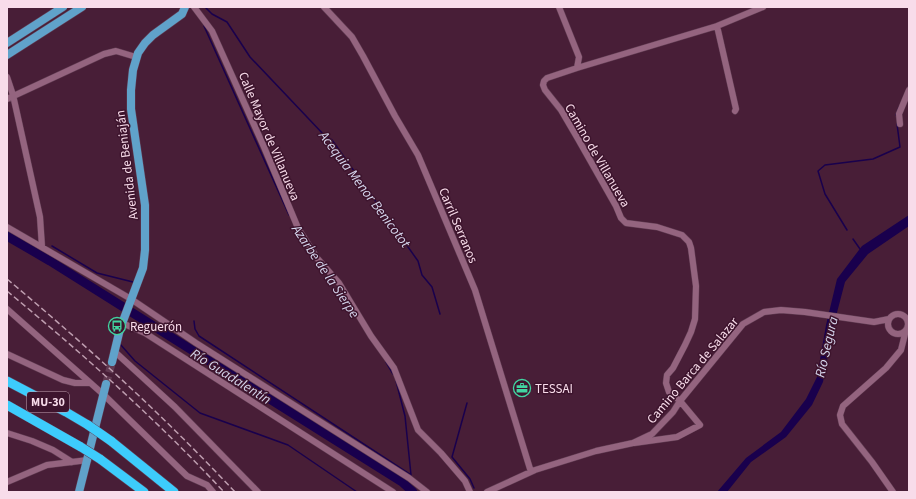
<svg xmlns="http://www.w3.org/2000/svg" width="916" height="499" viewBox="0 0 916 499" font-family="'Source Sans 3',sans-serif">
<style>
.water{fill:#19004d}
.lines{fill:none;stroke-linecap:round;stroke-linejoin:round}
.stream{stroke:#19004d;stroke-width:1.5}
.river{stroke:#19004d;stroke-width:9}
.major-tunnel{stroke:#623a52;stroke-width:8;stroke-dasharray:8 4;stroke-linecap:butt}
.minor-casing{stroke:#613d53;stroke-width:7}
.major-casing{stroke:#613d53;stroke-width:9}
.highway-casing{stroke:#613d53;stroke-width:10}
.minor{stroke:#94647f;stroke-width:6}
.major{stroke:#60a2ca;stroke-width:8}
.highway{stroke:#3dccfc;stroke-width:9}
.rail{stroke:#be9daf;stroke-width:1.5;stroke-dasharray:6 3;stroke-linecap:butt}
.highway-bridge-casing{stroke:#613d53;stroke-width:10;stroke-linecap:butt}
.highway-bridge{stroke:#3dccfc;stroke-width:9}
.labels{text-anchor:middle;stroke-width:3;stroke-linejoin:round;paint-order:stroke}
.shield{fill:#3d142d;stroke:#c0a0b1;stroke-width:1}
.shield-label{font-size:12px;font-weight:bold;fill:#f8dcea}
.street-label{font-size:13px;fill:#f8dcea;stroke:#3d142d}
.poi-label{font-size:13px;fill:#f8dcea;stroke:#3d142d;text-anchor:start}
.water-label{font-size:14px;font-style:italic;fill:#d6d6ed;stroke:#3d142d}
</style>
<rect width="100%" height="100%" fill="#481e37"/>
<path class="water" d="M909 215V226L868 254 845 282 834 324 823 382 812 405 786 437 751 462 727 492H717L746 458 781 432 806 399 817 377 826 325 837 279 862 246Z"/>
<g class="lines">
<path class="stream" d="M205 7 212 14 227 22 250 57 325 136 332 140 418 261 422 275 432 287 440 314
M204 26 289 215
M896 115 899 107
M847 230 825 194 818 171 825 165 873 159 900 147 897 124
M297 231 303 242
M853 239 860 249
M52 246 97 273 133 282
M194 321 195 329 199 336 411 475
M120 344 135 361 200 413 288 445 357 492
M386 362 393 374
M396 381 405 416 411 475
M467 403 452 457 470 479 474 488"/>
<path class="river" d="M7 236 50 261 402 482 413 492"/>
<path class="major-tunnel" d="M106 384 112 362"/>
<g class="minor-casing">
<path id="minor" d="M194 7 212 31 264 147 298 228 317 258 339 283 371 336 394 368 418 430 441 453 465 481 470 492
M324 7 352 37 363 56 395 116 418 155 475 290 531 472
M559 7 579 57 577 68 547 78 544 81 543 85 545 90 561 110 578 139 616 206 621 218 626 223 657 227 682 235 689 242 691 248 696 286 695 319 691 332 685 345 673 368 667 375 666 383 669 392 680 401 700 425 677 437 634 443
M717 26 763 7
M577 68 717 26 736 109 735 111
M7 77 13 95 40 217 42 247
M7 99 104 54 116 51 136 57
M900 124 899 114 909 90
M7 227 131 299 196 343 409 478 427 492
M7 309 104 395 187 476 207 485 213 492
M888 324a10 10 0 1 1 20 0a10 10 0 1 1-20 0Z
M122 323 145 333 393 492
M114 351 175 407 258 492
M7 354 63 380 75 383H89
M7 433 32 441 53 450 72 462
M7 482 47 465 88 460
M487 492 535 470 596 451 633 443 652 434 673 412 680 401 743 324 764 312 781 310 805 312 874 322 889 319
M893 492 872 462 842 424 840 415 843 406 886 368 901 350 906 330"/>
</g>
<g class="major-casing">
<path id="major" d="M7 43 63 7
M7 55 82 7
M112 362 120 329 143 268 145 250V205L131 109V90L133 70 138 53 145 43 153 35 182 14 185 7
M79 492 106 384"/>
</g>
<g class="highway-casing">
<path id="highway" d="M7 381 66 412 88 425
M7 405 81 447
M111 441 174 492
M100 459 144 492"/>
</g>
<use href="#minor" class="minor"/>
<use href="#major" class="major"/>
<use href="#highway" class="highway"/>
<path class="rail" d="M7 279C87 346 164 416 235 492
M7 291C83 354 157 420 224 492"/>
<g class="highway-bridge-casing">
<path id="highway-bridge" d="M88 425 111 441
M81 447 100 459"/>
</g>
<use href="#highway-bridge" class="highway-bridge"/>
</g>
<defs>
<g id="bus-ring" transform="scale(0.9)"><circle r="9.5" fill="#3d142d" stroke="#42d4a1" stroke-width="1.5"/><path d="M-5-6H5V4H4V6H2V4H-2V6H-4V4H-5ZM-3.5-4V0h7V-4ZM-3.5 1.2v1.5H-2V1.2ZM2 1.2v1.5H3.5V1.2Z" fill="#42d4a1"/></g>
<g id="office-ring" transform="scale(0.9)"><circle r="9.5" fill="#3d142d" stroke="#42d4a1" stroke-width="1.5"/><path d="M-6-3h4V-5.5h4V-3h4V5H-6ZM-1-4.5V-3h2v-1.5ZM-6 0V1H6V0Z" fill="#42d4a1"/></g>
</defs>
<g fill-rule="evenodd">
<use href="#bus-ring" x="117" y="326"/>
<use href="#office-ring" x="522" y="388"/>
</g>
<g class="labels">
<rect class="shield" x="27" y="392" width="42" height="20" rx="3"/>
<g class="shield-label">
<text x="48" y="406">MU-30</text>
</g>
<g class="street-label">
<text transform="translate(270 136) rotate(67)" y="5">Calle Mayor de Villanueva</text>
<text transform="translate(598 155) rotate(60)" y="5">Camino de Villanueva</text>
<text transform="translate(126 165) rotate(-97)" y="5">Avenida de Beniaján</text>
<text transform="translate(459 225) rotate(67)" y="5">Carril Serranos</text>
<text transform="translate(692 370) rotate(-50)" y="5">Camino Barca de Salazar</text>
</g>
<g class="poi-label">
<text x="130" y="331">Reguerón</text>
<text x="535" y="393">TESSAI</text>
</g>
<g class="water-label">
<text transform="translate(365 189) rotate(53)" y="5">Acequia Menor Benicotot</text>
<text transform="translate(326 271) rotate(56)" y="5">Azarbe de la Sierpe</text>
<text transform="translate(826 347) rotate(-77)" y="5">Río Segura</text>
<text transform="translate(231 376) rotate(32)" y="5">Río Guadalentín</text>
</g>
</g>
<rect width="916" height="499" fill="none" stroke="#f8dcea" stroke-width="16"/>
</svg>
